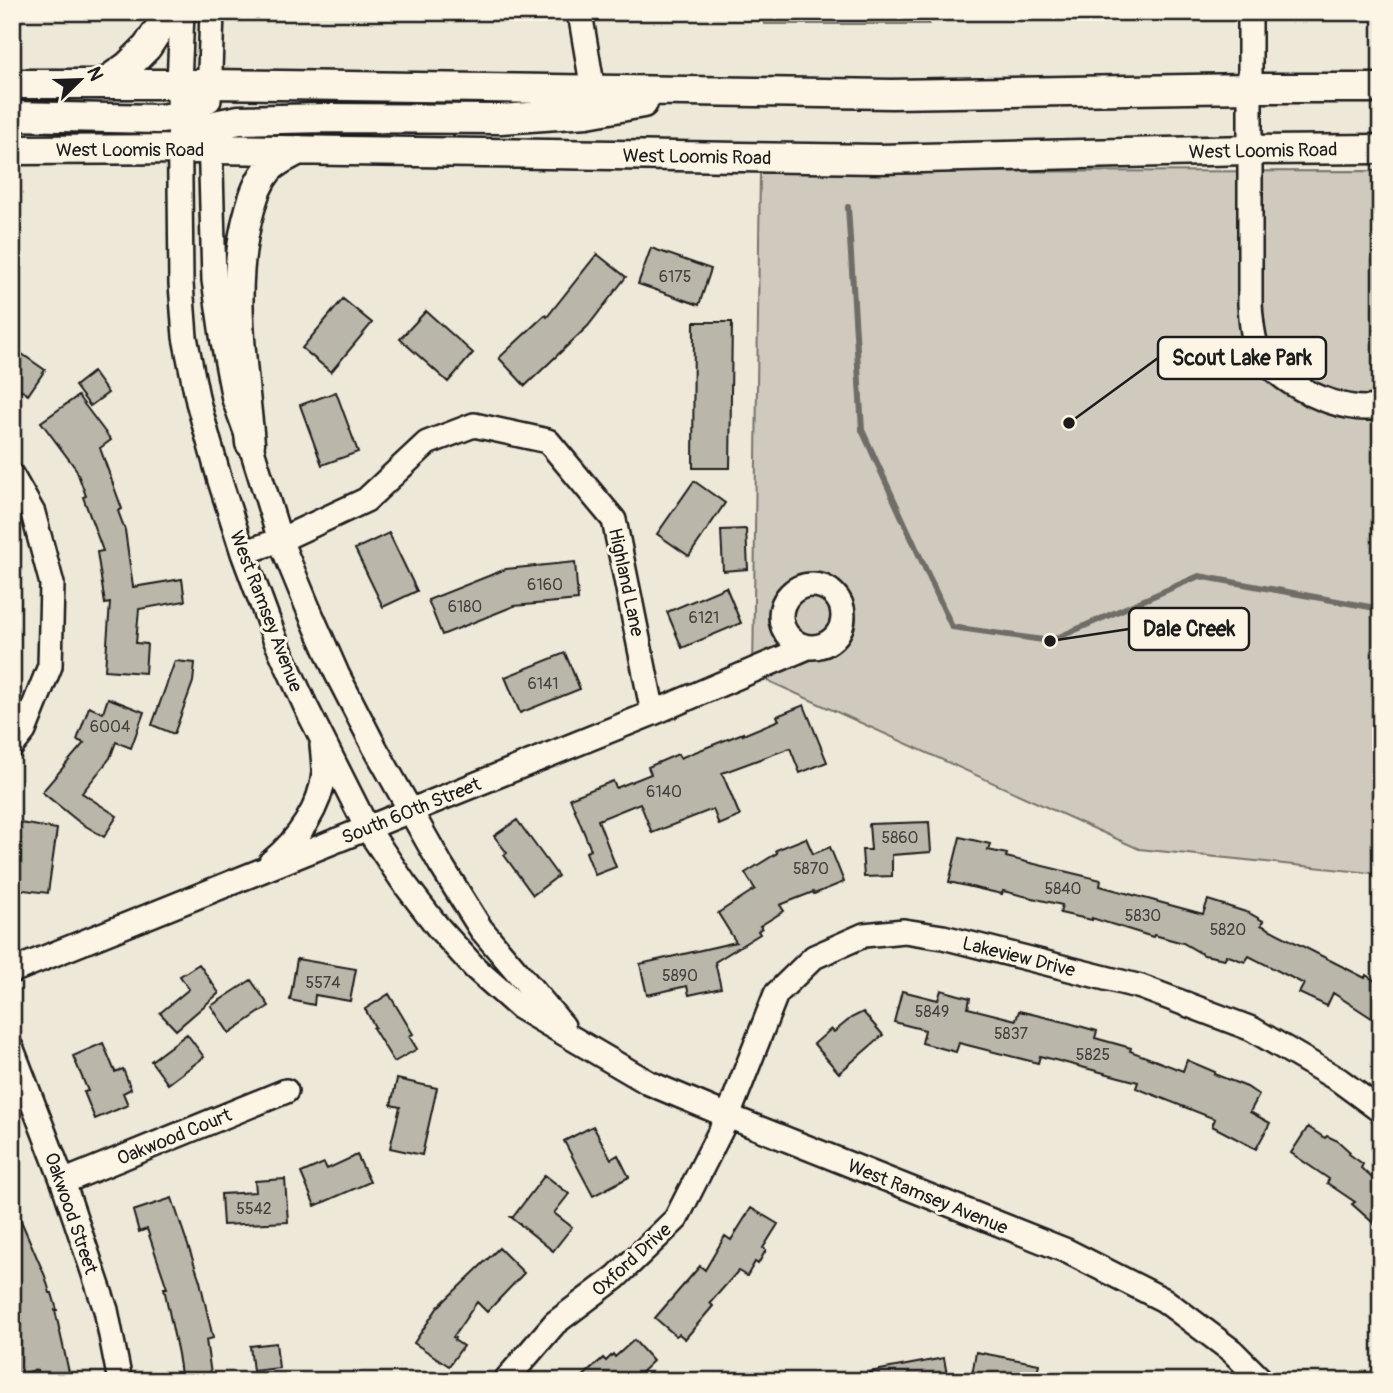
<svg xmlns="http://www.w3.org/2000/svg" width="1393" height="1393" viewBox="0 0 1393 1393" font-family="Pangolin,sans-serif">
<style>
.green{fill:#cfcabd;stroke:#76736c;stroke-width:2}
.lines{fill:none;stroke-linecap:round;stroke-linejoin:round}
.stream{stroke:#6f6c67;stroke-width:6}
.building{fill:#bab6aa;stroke:#1c1c1c;stroke-width:2}
.minor-casing{stroke:#1c1c1c;stroke-width:28}
.major-casing{stroke:#1c1c1c;stroke-width:33}
.minor{stroke:#fcf5e5;stroke-width:23}
.major{stroke:#fcf5e5;stroke-width:28}
.labels{text-anchor:middle;stroke-width:6;stroke-linejoin:round;paint-order:stroke}
.number-label{font-size:16px;fill:#444240}
.street-label{font-size:19px;fill:#1c1c1c;stroke:#fcf5e5}
.leader{fill:none;stroke:#1c1c1c;stroke-width:2.5}
.callout-dot{fill:#1c1c1c;stroke:#fcf5e5;stroke-width:2.5}
.callout{fill:#fcf5e5;stroke:#1c1c1c;stroke-width:2.5}
.callout-label{font-size:21px;text-anchor:middle;font-weight:bold;fill:#1c1c1c}
</style>
<rect width="100%" height="100%" fill="#eee8d9"/>
<filter id="ink" filterUnits="userSpaceOnUse"><feTurbulence type="fractalNoise" baseFrequency=".0143" numOctaves="2"/><feDisplacementMap in="SourceGraphic" scale="14" xChannelSelector="R" yChannelSelector="G"/><feConvolveMatrix kernelMatrix="1 2 1 2 8 2 1 2 1" color-interpolation-filters="sRGB"/></filter>
<g filter="url(#ink)">
<path class="green" d="M764 12H924L929 24H764Z
M1381 171V874L1139 849 753 674 760 172Z"/>
<g class="lines">
<path class="stream" d="M848 207 862 430 952 627 1050 641 1199 576 1381 609"/>
</g>
<path class="building" d="M651 248 711 269 699 305 638 284Z
M597 254 626 277 588 326 525 386 499 358 545 315 547 317Z
M343 299 372 323 331 372 302 348Z
M426 311 473 353 448 382 400 339Z
M694 322H732L730 468H693Z
M12 347 45 370 28 395 12 383Z
M93 372 108 393 90 406 75 386Z
M336 392 358 452 322 465 300 405Z
M78 396 111 440 100 448 122 509 118 511 125 530 133 587 182 579 185 601 139 609 136 643 147 644 145 673 105 670 110 603 105 604 97 552 103 551 83 497 86 496 76 469 41 422Z
M694 481 725 503 689 556 657 534Z
M746 529 748 569 723 571 721 530Z
M389 533 417 591 383 607 355 549Z
M575 562 578 600 514 606 442 635 428 600 506 569Z
M726 587 741 623 682 648 667 612Z
M565 653 580 689 520 713 505 677Z
M175 661 195 663 193 682 174 734 152 725Z
M108 698 144 712 131 748 116 742 110 758 82 793 117 816 104 837 79 822 42 792 84 743 77 740 89 707 103 713Z
M804 705 827 762 800 773 790 748 722 773 740 816 719 825 713 809 652 833 640 803 598 820 616 867 595 875 586 852 591 850 570 798 613 781 616 788 651 774 648 767 678 754 680 758 743 733V735L779 720 777 716Z
M517 820 558 876 533 895 504 855 507 853 494 836Z
M14 822 57 829 48 893 15 889 20 854 12 852Z
M929 822 931 852 892 855V876L864 877 862 850H871L869 824Z
M960 837 990 844 988 850 1007 854 1006 857 1101 880 1100 886 1203 914 1208 900 1249 913 1263 921 1261 925 1365 978 1366 975 1381 985V1024L1333 993 1327 1006 1299 993 1304 984 1249 956 1245 962 1226 955 1225 959 1204 955 1183 943 1154 935 1153 937 1092 918V920L1060 913 1062 905 1003 891 1002 894 949 882Z
M806 838 813 854 830 847 844 882 814 894 813 892 780 905 784 911 760 926 762 928 758 931 760 934 715 962 721 988 689 995 687 986 647 995 640 964 736 942 718 913 755 889 745 873 777 853 776 850Z
M297 959 356 969 350 1001 315 995 314 1005 290 1000Z
M199 964 219 993 176 1030 160 1013 189 989 180 976Z
M251 980 269 1006 229 1033 211 1006Z
M941 990 970 998 968 1008 1016 1020 1019 1011 1065 1022 1097 1031 1095 1038 1131 1048 1130 1051 1183 1071 1187 1060 1215 1072 1214 1074 1247 1087 1259 1095 1250 1112 1270 1123 1256 1149 1212 1126 1215 1119 1136 1088 1138 1082 1040 1056 1038 1063 959 1043 956 1052 922 1043 925 1030 894 1022 902 991 938 1000Z
M389 994 413 1034 409 1036 417 1049 394 1062 373 1028 375 1027 365 1009Z
M863 1012 883 1035 839 1073 814 1044 831 1029 834 1032 851 1018Z
M187 1034 204 1057 168 1084 151 1061Z
M103 1043 115 1072 123 1069 131 1089 123 1093 128 1105 95 1119 84 1092 88 1091 73 1056Z
M397 1079 437 1088 422 1155 390 1148 400 1107 391 1105Z
M593 1126 611 1159 618 1155 629 1177 593 1196 564 1141Z
M1308 1127 1325 1138 1327 1136 1338 1141 1350 1152 1349 1154 1363 1164 1361 1168 1381 1186V1230L1352 1204 1355 1202 1327 1183 1329 1179 1291 1153Z
M357 1155 370 1182 315 1206 301 1173 324 1163 327 1169Z
M545 1175 569 1194 554 1213 572 1227 553 1251 511 1217H513Z
M285 1179 288 1222 223 1225 221 1194 256 1192 255 1181Z
M172 1198 200 1281 213 1338 206 1340 212 1381H182L178 1354 164 1288H167L147 1229 139 1232 133 1211Z
M12 1200 45 1276 50 1293H52L57 1310H55L71 1381H39L37 1370 12 1375V1306L21 1305 12 1275Z
M751 1208 778 1224 763 1248 766 1250 758 1264 755 1262 747 1276 738 1271 710 1303 713 1306 685 1339 679 1334 676 1336 655 1318 700 1266 705 1270 725 1236 731 1240Z
M499 1248 524 1273 487 1312 477 1302 453 1337 455 1338 454 1340 463 1346 449 1366 414 1343 438 1307Z
M634 1340 653 1361 632 1381H578L603 1358 606 1361 613 1354 615 1357Z
M276 1343 279 1368 253 1371 250 1346Z
M976 1352 1039 1364 1035 1381H971Z
M944 1358 948 1381H870L869 1372Z"/>
<g class="lines">
<g class="minor-casing">
<path id="minor" d="M182 12 179 84 181 284 185 337 198 402 220 481 243 553 275 639 306 707 367 828 404 883 437 926 475 968 519 1007 649 1083 728 1116 1067 1251 1164 1300 1232 1351 1262 1381
M575 12 581 19 593 90
M1250 12V304C1251 319 1252 334 1257 348 1272 382 1345 417 1381 406
M209 100 212 12
M210 134 214 280 223 342 234 399 250 443 280 540 308 608 337 674 374 746 441 865 481 929 563 1026
M12 476 33 513 52 584 50 666 24 731 12 746
M243 553 280 540 366 500 427 443 474 425 548 441 614 520 653 713
M781 616a31 31 0 1 1 62 0a31 31 0 1 1-62 0Z
M271 862C297 841 321 807 324 773 324 764 323 754 322 745
M12 971 653 713 808 647
M12 1049 63 1182 106 1310 120 1381
M63 1182 286 1091
M505 1381 555 1323 616 1277 676 1219 728 1116 776 994 814 957 864 935 904 931 943 937 1141 987 1252 1029 1339 1080 1381 1111"/>
</g>
<g class="major-casing">
<path id="major" d="M104 83 128 66 147 47 170 12
M12 84H209L892 94 1250 88H1381
M12 116 158 119C191 116 196 115 209 84
M181 149 191 137 210 126 239 120 327 118 501 119 587 113 643 103
M12 150 210 149 879 159 1249 150 1381 149
M250 443C243 365 228 285 250 209 254 195 258 182 268 170 275 161 288 156 299 150"/>
</g>
<use href="#minor" class="minor"/>
<use href="#major" class="major"/>
</g>
</g>
<g class="labels">
<g class="number-label">
<text x="675" y="282">6175</text>
<text x="545" y="590">6160</text>
<text x="465" y="612">6180</text>
<text x="704" y="623">6121</text>
<text x="543" y="689">6141</text>
<text x="110" y="732">6004</text>
<text x="664" y="797">6140</text>
<text x="900" y="843">5860</text>
<text x="811" y="874">5870</text>
<text x="1063" y="894">5840</text>
<text x="1143" y="921">5830</text>
<text x="1228" y="935">5820</text>
<text x="680" y="981">5890</text>
<text x="323" y="988">5574</text>
<text x="932" y="1017">5849</text>
<text x="1011" y="1039">5837</text>
<text x="1093" y="1060">5825</text>
<text x="254" y="1214">5542</text>
</g>
<g class="street-label">
<text x="130" y="156">West Loomis Road</text>
<text transform="translate(1263 150) rotate(-1)" y="7">West Loomis Road</text>
<text transform="translate(697 156) rotate(1)" y="7">West Loomis Road</text>
<text transform="translate(627 582) rotate(78)" y="7">Highland Lane</text>
<text transform="translate(267 611) rotate(69)" y="7">West Ramsey Avenue</text>
<text transform="translate(411 810) rotate(-22)" y="7">South 60th Street</text>
<text transform="translate(1019 956) rotate(14)" y="7">Lakeview Drive</text>
<text transform="translate(174 1136) rotate(-22)" y="7">Oakwood Court</text>
<text transform="translate(928 1196) rotate(22)" y="7">West Ramsey Avenue</text>
<text transform="translate(72 1213) rotate(71)" y="7">Oakwood Street</text>
<text transform="translate(631 1259) rotate(-42)" y="7">Oxford Drive</text>
</g>
</g>
<path class="leader" d="M1069 423L1158 358M1050 641L1129 629"/>
<g class="callout-dot">
<circle cx="1069" cy="423" r="7"/>
<circle cx="1050" cy="641" r="7"/>
</g>
<g class="callout">
<rect x="1158" y="337" width="168" height="42" rx="7"/>
<rect x="1129" y="608" width="120" height="42" rx="7"/>
</g>
<g class="callout-label">
<text x="1242" y="365">Scout Lake Park</text>
<text x="1189" y="636">Dale Creek</text>
</g>
<rect width="1393" height="1393" fill="none" stroke="#fcf5e5" stroke-width="42"/>
<rect x="21" y="21" width="1351" height="1351" fill="none" stroke="#1c1c1c" stroke-width="2.5" filter="url(#ink)"/>
<g transform="translate(80 80) rotate(67)" stroke="#fcf5e5" stroke-width="5" paint-order="stroke">
<path d="M0-5L12 26L0 18L-12 26Z" fill="#1c1c1c"/>
<text y="-10" font-size="19" font-weight="bold" text-anchor="middle" fill="#1c1c1c">N</text>
</g>
</svg>
